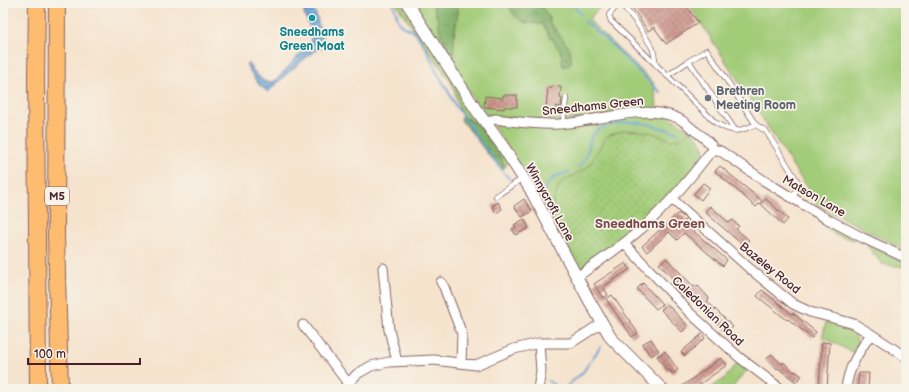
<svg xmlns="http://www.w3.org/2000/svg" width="909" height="392" viewBox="0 0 909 392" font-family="'Balsamiq Sans',sans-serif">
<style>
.grass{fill:#a2cc78;stroke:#767652}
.forest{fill:url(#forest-crowns);stroke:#66684a}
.park{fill:url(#park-dots);stroke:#767652}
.water{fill:url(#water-rules);stroke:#586080}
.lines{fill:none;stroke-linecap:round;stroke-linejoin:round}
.stream{stroke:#67a1d6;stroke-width:2}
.building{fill:url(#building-cross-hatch)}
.service-casing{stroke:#866464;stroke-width:6}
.minor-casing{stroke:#866464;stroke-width:11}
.tertiary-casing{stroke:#866464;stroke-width:13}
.motorway-casing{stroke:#866464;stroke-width:18}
.service{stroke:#fff;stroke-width:4.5}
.minor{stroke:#fff;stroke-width:9}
.tertiary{stroke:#fff;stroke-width:11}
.motorway{stroke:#fdbc70;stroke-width:16}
.culture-dot{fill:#0f9aa8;stroke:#f7f3e8;stroke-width:1.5}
.worship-dot{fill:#6b7280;stroke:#f7f3e8;stroke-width:1.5}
.labels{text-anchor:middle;stroke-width:3.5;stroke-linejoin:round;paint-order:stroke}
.shield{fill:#f7f3e8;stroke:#7e5f64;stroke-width:1}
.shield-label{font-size:11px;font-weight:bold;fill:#4a1f2b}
.culture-label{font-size:12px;font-weight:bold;fill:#0d838f;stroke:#f7f3e8}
.worship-label{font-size:12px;font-weight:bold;fill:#5b616d;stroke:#f7f3e8;text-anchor:start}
.street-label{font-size:12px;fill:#4a1f2b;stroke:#f7f3e8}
.neighbourhood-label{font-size:13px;font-weight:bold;fill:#78494d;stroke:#f7f3e8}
</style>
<defs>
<pattern id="forest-crowns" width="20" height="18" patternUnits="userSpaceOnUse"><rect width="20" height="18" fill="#81b068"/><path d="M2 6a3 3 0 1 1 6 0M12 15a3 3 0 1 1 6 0" fill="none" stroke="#6c8f56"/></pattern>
<pattern id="park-dots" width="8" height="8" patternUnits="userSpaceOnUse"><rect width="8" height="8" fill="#a2cc78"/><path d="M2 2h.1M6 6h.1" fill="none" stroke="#8daf68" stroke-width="1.8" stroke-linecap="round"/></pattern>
<pattern id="water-rules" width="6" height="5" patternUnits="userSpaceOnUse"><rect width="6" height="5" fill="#67a1d6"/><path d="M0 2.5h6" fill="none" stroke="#5783ae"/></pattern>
<pattern id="building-cross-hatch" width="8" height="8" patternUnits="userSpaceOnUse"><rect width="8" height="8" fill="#ce968c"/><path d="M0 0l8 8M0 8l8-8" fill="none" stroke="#a97a73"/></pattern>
</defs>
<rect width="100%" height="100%" fill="#f7f3e8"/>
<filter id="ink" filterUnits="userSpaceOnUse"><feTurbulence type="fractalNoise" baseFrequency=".025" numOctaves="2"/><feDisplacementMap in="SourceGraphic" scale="8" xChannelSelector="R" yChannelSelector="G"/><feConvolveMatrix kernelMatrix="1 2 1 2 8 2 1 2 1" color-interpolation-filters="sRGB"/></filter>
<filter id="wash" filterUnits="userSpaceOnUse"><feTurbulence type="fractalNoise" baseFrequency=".012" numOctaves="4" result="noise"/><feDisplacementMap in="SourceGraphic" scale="16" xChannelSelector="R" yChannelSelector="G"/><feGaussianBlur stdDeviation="0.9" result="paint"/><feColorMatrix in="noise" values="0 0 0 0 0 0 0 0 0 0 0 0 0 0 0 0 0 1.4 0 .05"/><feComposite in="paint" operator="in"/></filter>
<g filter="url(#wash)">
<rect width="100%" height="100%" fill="#f5e3cd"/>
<path class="grass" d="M395 3H400L510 161 504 168V164L495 148 487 139 486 135 484 131 473 122 467 118 462 117 453 85Z
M408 3H432L453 60 454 36 458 12 457 3H508L514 15 526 23 542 24 546 28 549 37 555 42V44L556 46C563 49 561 59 563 66H568L572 62 556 29 551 25 549 21V19L542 8 544 3H604L589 19 594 25 615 46 653 82 657 106 653 109 560 121 492 116 487 114 485 116Z
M688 3H906V251L818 205Z
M667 115C680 124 700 134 705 150L582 267 577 265 529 177 514 157 494 127 496 123 533 125 616 116Z
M818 220 827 223 855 239 854 240 835 235Z
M868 245 906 264V267L882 264 867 246Z
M826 322H834L854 330 858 344 856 349 852 352 830 341 829 339 822 338Z
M738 362 747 370 731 389H709L724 379Z"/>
<path class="forest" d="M432 3H457L458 12 454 36 453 61 447 46 441 35 436 13Z
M508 3H544L542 8C544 11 546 13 548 16 550 19 549 22 551 25 558 34 578 53 569 65L563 66C561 59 563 49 556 46L554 44 555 42C549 37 547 30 542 24L526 23 514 15Z
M462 117C470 119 481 126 485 133 486 135 486 137 487 139 488 141 492 143 494 145 497 149 504 163 504 168L502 169 490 157 465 124 463 123 461 119Z"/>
<path class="park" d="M625 130 650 132 671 140 678 139 683 137 691 131C697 138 704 143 704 153L678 188 633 232 584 267H580L575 264 548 212H550L553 209V202L560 184 563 181 570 178 589 166 606 137 610 135Z"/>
<path class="water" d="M308 3C318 9 317 23 321 33 323 37 325 40 326 44 322 50 317 49 312 53L289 72 268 92 259 85 249 70 246 64 248 63C252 69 260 79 266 82 270 83 273 81 276 80L299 55 311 47C310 41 311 36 310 30 309 20 298 12 308 3Z"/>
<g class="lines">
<path class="stream" d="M393 3 399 22 403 26 411 30 417 35 427 50 436 71 447 89 455 105 465 119 477 138 510 180
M572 3 581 15
M585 21 614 47 661 93
M578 167C580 166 582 164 583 162 591 153 586 134 601 128 610 125 622 122 632 122 648 123 664 128 678 133
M544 190C549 178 558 175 569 172
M525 194 526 196
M548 381 560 389
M564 389 583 372 601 346"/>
</g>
<g id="blocks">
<path class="building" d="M629 3H685L698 23 666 44 654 27 648 31Z
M553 86 561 87 560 98 562 99 561 107 556 106 555 111 552 110 551 116 544 115 545 107 546 108 548 88H552Z
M503 95H517V107H504V109L484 107 485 96 503 98Z
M720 166 762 201 756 207 715 171Z
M703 183 710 188 701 200 694 194Z
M524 199 532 211 522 217 514 206Z
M766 199 788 219 783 225 761 204Z
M498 202 502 209 496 213 492 206Z
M710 206 729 223 732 220 739 226 736 229 749 240 744 246 705 212Z
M677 214H680L686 219 683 222 727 260 723 266 684 233 677 240 669 232 647 252 642 246Z
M524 219 529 228 516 235 512 229 516 227 514 225Z
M666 258 694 287 696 285 697 287 698 286 708 297 709 299 707 301 733 327 728 332 703 309 704 307 686 287 684 290 659 264Z
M626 263 630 269 603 287 608 295 603 298 594 284Z
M643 283 662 304 656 309 637 289Z
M762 290 792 314 793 313 816 332 812 338 788 319 787 320 757 296Z
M612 295 638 333 632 337 606 299Z
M667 304 688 326 682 332 661 310Z
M702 334 705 338 685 356 681 352Z
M651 339 659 351 651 356 642 344Z
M822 342 830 343 827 388H819Z
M665 351 678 370 672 374 670 370 667 371 657 356Z
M771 354 782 364 783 362 794 372 795 371 802 376 796 382 778 368 777 369 766 360Z
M721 358 727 365 693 389H678Z
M859 373H869L868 389H857Z"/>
</g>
</g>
<g filter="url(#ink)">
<use href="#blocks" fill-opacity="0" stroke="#866464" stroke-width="1"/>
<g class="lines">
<g class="service-casing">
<path id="service" d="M689 61 707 50 756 125
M656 65 653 49 637 23 624 7 619 5 614 9 609 15 611 21 716 123C723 127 731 132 740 130 745 129 751 126 756 125L766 131 798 182V187L793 198
M667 76 689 61 735 130
M563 123 566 98
M496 196 523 178"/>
</g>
<g class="minor-casing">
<path id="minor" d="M487 124 492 120 495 119C516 122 538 125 560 124 594 122 643 104 675 117 682 119 689 126 695 131 702 136 710 141 714 150
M714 150H718L722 152 763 180 822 216 863 238 906 258
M672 199 749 268 793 304 810 312 833 318 854 324 871 334 906 357
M624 243 690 313 740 358 781 389
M383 268 389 330 397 361
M577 277C599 261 621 247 641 229 667 207 688 181 708 155L714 150
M441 282 444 287 462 334 461 363
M303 325 348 383
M343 389 357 374 371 366 389 362 434 360 476 365 514 349 539 343H571L602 323
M538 389 541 371 539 343
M846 389C848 368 859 351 871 334"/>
</g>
<g class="tertiary-casing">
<path id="tertiary" d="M407 3 477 111 504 148 512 161 529 187 589 300 611 338 662 389"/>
</g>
<g class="motorway-casing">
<path id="motorway" d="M37 3 36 77 38 389
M57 3 56 235 60 389"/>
</g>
<use href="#service" class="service"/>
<use href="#minor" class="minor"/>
<use href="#tertiary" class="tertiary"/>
<use href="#motorway" class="motorway"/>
</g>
</g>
<circle class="culture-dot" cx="312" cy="18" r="4"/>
<circle class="worship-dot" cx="708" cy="98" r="4"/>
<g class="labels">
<rect class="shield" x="45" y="187" width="24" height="18" rx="3"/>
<g class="shield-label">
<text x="57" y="200">M5</text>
</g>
<g class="culture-label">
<text x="312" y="36">Sneedhams<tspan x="312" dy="14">Green Moat</tspan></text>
</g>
<g class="worship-label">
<text x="716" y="95">Brethren<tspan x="716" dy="14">Meeting Room</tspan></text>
</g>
<g class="street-label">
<text transform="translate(593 106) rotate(-6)" y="4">Sneedhams Green</text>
<text transform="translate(814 196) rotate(30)" y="4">Matson Lane</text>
<text transform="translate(550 202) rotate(61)" y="4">Winnycroft Lane</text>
<text transform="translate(770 268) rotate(39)" y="4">Bazeley Road</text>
<text transform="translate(708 311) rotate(44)" y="4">Caledonian Road</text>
</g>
<g class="neighbourhood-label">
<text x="650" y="228">Sneedhams Green</text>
</g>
</g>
<rect width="909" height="392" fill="none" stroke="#f7f3e8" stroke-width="16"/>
<path d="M28 358v6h112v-6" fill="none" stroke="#4a1f2b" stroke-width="2"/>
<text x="34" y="358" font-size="12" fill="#4a1f2b" stroke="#f7f3e8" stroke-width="3" paint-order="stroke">100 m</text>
</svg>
